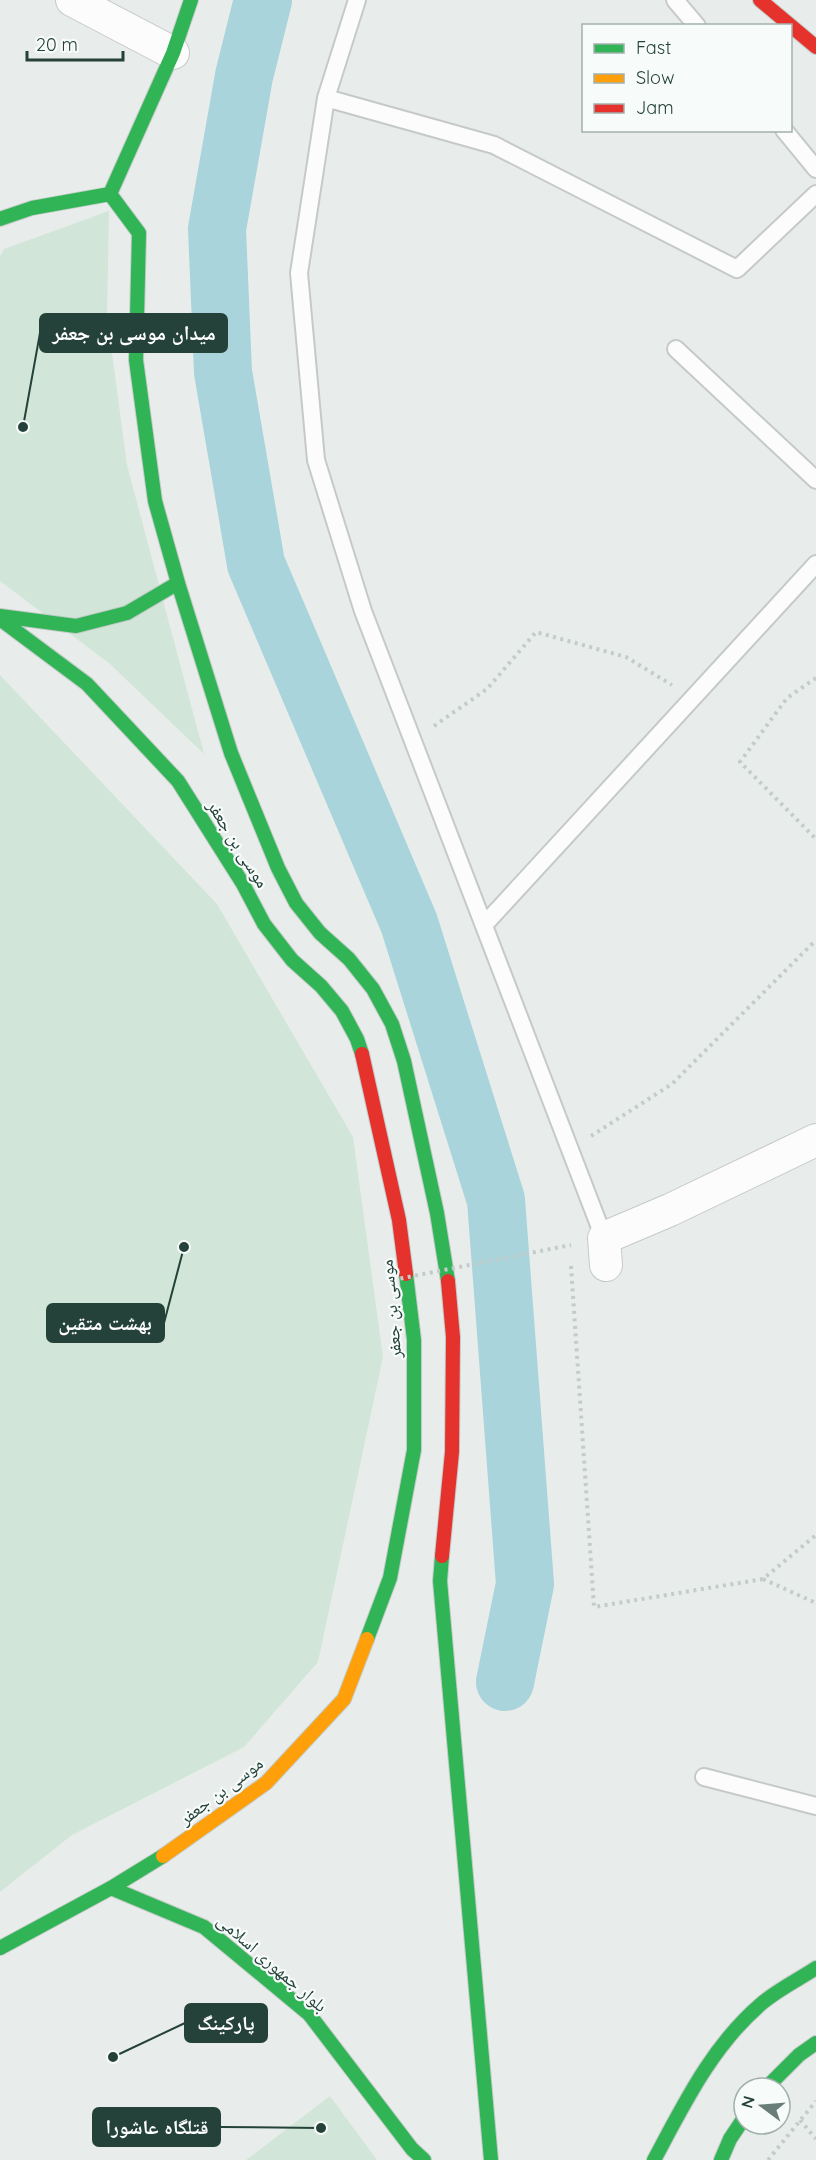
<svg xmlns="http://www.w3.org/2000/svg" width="816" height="2160" viewBox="0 0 816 2160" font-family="Quicksand,'Noto Naskh Arabic',sans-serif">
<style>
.green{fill:#d1e6d8}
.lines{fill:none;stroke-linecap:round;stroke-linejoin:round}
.river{stroke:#a9d4db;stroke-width:58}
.lane-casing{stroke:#c5cac8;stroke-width:20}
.street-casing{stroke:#c5cac8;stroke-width:34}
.fast-casing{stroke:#c3cbc8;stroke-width:16}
.slow-casing{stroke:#c3cbc8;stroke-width:16}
.jam-casing{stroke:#c3cbc8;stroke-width:16}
.path{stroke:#c3ccca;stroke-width:4;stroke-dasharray:3 4.5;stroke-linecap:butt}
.lane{stroke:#fcfcfc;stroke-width:16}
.street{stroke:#fcfcfc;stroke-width:32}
.fast{stroke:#30b455;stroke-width:14}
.slow{stroke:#ff9f0a;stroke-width:14}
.jam{stroke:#e5322d;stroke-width:14}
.path-bridge{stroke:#c3ccca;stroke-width:4;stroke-dasharray:3 4.5;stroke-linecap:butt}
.labels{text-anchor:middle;stroke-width:4.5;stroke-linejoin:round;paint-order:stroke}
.street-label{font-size:18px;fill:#24423a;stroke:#f7fbf9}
.leader{fill:none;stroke:#24423a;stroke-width:2}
.callout-dot{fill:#24423a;stroke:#f7fbf9;stroke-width:2}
.callout{fill:#24423a;stroke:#24423a;stroke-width:2}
.callout-label{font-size:20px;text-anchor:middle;font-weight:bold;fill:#fff}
</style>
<rect width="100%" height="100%" fill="#e8edeb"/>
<path class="green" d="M109 211 107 316 127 465 204 754 110 664 0 581V256L4 249Z
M0 675 217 904 353 1137 383 1357 318 1662 244 1747 72 1835 0 1892Z
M330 2096 377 2160H246Z"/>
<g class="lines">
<path class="river" d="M263 0 244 76 217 229 223 372 256 564 409 923 496 1200 525 1584 505 1682"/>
<g class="lane-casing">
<path id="lane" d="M357 0 326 98 299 273 316 460 363 611 604 1238
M675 0 697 26
M326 98 494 145 737 269 816 194
M784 130 816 169
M676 349 816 480
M484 925 816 564
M704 1777 816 1806"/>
</g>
<g class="street-casing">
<path id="street" d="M72 0 173 53
M606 1265 604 1238 670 1210 816 1140"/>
</g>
<g class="fast-casing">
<path id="fast" d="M110 194 173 53 191 0
M0 219 32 208 110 194
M178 583 231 753 278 868 296 903 320 933 349 959 373 989 392 1024 404 1061 437 1213 448 1281
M0 616 76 626 127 613 178 583 155 501 136 360 139 233 110 194
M0 619 87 684 178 781 243 884 264 924 292 960 321 986 342 1011 357 1039 362 1054
M442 1556 440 1581 491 2160
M367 1639 390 1578 414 1450V1340L406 1274
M111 1888 204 1927 309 2014 412 2149 424 2160
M0 1948 111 1888 163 1856
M766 2088 799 2055 816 2043
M654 2160C684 2104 712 2046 761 2004 777 1990 798 1980 816 1968
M721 2160 730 2139 744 2118"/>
</g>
<g class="slow-casing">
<path id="slow" d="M163 1856 266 1783 344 1699 367 1639"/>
</g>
<g class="jam-casing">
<path id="jam" d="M760 0 816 47
M362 1054 399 1220 406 1274
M442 1556 452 1452 453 1337 448 1281"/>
</g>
<path class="path" d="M816 678 787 698 740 762 816 839
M434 726 487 689 536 632 626 657 672 685
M591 1136 672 1084 816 940
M571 1266 594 1607 763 1579 816 1535
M763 1579 816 1603
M800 2120 816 2139
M768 2160 816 2101"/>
<use href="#lane" class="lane"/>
<use href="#street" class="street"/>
<use href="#fast" class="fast"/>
<use href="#slow" class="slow"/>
<use href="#jam" class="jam"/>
<path class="path-bridge" d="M393 1280 571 1245"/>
</g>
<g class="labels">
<g class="street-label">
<text transform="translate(238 844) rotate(58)" y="6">موسی بن جعفر</text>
<text transform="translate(391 1309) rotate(-95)" y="6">موسی بن جعفر</text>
<text transform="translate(221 1791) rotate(-37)" y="6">موسی بن جعفر</text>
<text transform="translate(272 1963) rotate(41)" y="6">بلوار جمهوری اسلامی</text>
</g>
</g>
<path class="leader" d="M23 427L40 333M184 1247L164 1323M113 2057L185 2023M321 2128L220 2127"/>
<g class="callout-dot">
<circle cx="23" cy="427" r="6"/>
<circle cx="184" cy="1247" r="6"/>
<circle cx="113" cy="2057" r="6"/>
<circle cx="321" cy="2128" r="6"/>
</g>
<g class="callout">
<rect x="40" y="314" width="187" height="38" rx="6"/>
<rect x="47" y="1304" width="117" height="38" rx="6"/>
<rect x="185" y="2004" width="82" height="38" rx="6"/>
<rect x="93" y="2108" width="127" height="38" rx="6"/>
</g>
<g class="callout-label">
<text x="134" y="340">میدان موسی بن جعفر</text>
<text x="105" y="1330">بهشت متقین</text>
<text x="226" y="2030">پارکینگ</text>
<text x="157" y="2134">قتلگاه عاشورا</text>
</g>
<rect x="582" y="24" width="210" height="108" fill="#f7fbf9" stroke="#a3b1ad" stroke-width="1.5"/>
<rect x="594" y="44" width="30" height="9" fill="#30b455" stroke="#a3b1ad" stroke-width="1.5"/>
<text x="636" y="54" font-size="18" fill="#24423a">Fast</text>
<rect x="594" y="74" width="30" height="9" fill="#ff9f0a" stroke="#a3b1ad" stroke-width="1.5"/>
<text x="636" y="84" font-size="18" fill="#24423a">Slow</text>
<rect x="594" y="104" width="30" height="9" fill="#e5322d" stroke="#a3b1ad" stroke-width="1.5"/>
<text x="636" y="114" font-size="18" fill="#24423a">Jam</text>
<g transform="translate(762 2106) rotate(286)"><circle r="28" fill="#f7fbf9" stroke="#a3b1ad" stroke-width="1.5"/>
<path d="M0-4.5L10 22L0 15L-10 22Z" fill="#697e78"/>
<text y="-9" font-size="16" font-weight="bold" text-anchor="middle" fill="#24423a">N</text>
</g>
<path d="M27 51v9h96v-9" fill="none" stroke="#24423a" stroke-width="3"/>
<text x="36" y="51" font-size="18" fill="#24423a" stroke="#f7fbf9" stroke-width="4.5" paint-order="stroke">20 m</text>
</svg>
